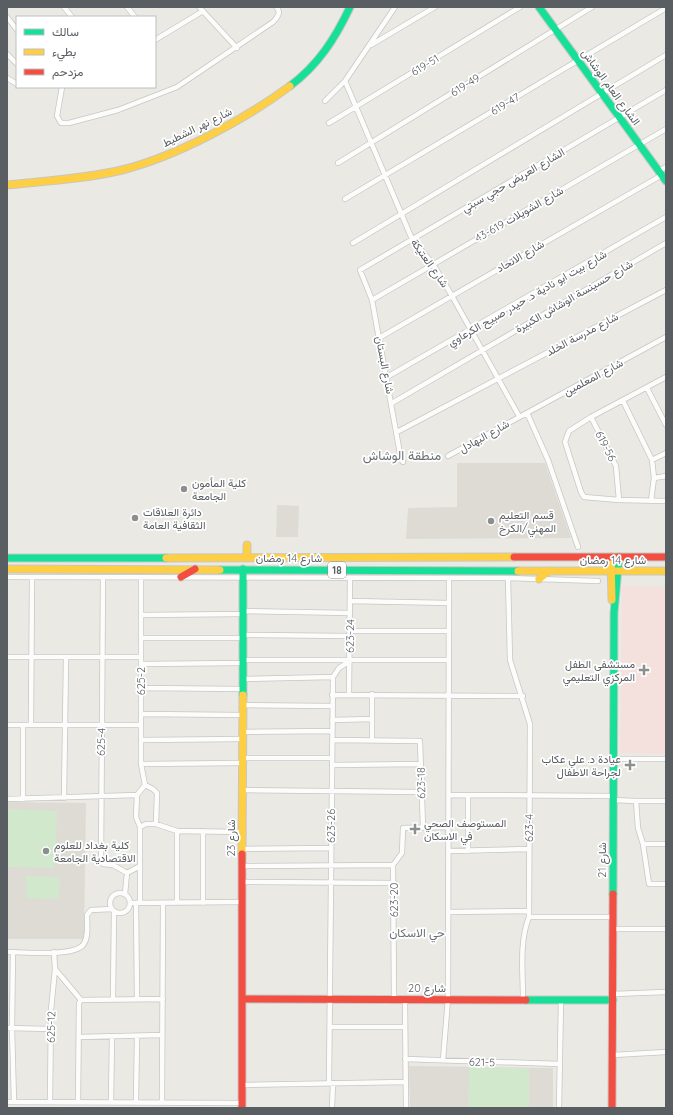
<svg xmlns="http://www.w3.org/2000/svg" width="673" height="1115" viewBox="0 0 673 1115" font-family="Quicksand,Vazirmatn,sans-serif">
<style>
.education{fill:#dddbd3}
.medical{fill:#f4e1de}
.grass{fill:#d1e8cd}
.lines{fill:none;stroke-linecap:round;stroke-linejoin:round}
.street-casing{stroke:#c6c7c6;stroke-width:6}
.fast-casing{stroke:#c6c7c6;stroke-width:9}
.slow-casing{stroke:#c6c7c6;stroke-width:9}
.jam-casing{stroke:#c6c7c6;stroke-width:9}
.street{stroke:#fcfcfb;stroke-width:4.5}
.fast{stroke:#16e098;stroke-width:7}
.slow{stroke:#ffcf43;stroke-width:7}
.jam{stroke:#f24e42;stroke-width:7}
.poi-dot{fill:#8c8f90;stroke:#fff;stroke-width:1.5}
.labels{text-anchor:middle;stroke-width:3.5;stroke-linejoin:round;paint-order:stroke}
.shield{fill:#fff;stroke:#8b8e92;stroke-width:1}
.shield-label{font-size:10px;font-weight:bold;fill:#595e63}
.street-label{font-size:11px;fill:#595e63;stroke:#fff}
.poi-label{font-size:11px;fill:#595e63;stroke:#fff;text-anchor:start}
.neighbourhood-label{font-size:12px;fill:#6a7075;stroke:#fff}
.quarter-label{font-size:13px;fill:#6a7075;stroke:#fff}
</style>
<rect width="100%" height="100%" fill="#eae9e4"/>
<path class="education" d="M457 463H545L571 538 406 539 408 508 457 507Z
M277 505 299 506 298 537H276Z
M7 802 86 803 84 939H7Z
M409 1066 553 1068V1108H410Z"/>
<path class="medical" d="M622 586 666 587V754L620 753Z"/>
<path class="grass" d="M7 809 57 811 55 868 7 867Z
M26 876 60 877 59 899 26 898Z
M469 1067 529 1068V1108H468Z"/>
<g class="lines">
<g class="street-casing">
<path id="street" d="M64 7 72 17
M127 7 135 17
M199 7 237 48
M7 17 17 30
M155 40 203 11
M371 45 435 7
M7 54 17 64
M7 78 17 84
M345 81 412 239 433 264 452 296 519 416
M62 87 57 116 61 123H69L118 110 177 87 273 22C277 18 282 12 276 7
M325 101 345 81 395 7
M329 123 520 7
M338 163 592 7
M659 171 666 167
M345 199 666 8
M353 243 666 55
M372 300 666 129
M379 338 662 175
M387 377 666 217
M666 377 591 417 569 431 565 442 581 492 584 497 619 500 666 501
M647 388 666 425
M623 401 652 460 654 478 651 501
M392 403 666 243
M523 415H528L548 460 578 547
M591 417 616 466 619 500
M397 432 666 290
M448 456 666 337
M652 460 666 453
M403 462 401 459 372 300 360 270 666 90
M654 478 666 476
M7 577 508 578 598 581
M103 577 101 862 103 864 113 865 127 873 140 866
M508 578 510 660 530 724 529 917C519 942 523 973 523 999
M350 601 449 603
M243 611 350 613
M141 615 243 614
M350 631H449
M243 635 350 636
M141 638H242
M7 657H141
M242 660H449
M141 664 242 663
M242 679 333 677
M141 688 242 689
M332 695 523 696
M349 695 350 578
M242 705 332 706
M141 714 242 715
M332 720 372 719
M7 725H141
M31 725 32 577
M242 732 332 731
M141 740 242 739
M332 740 420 741 423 827
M372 740V694
M242 758H332
M614 759H666
M141 764 242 763
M332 765 421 764
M145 785 153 789 157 793 156 824
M242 790 421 792
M449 795 613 796
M468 795V851
M64 798 66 658
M7 799 137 795
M23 799V725
M613 800 636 801
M140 827 146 824H156L177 831 242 832
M177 831V903
M203 831V903
M643 844 638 828 636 801H666
M666 844H643L649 884H666
M242 849 331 848
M448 851 529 849
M242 866 393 865
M242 882 394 883
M110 903a10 10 0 1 1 20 0a10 10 0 1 1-20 0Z
M125 894 127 873
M130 903 242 902
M136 903 137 998
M140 903V827L136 817 137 795 145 785 141 764V577
M448 912 529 911
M529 917H613
M613 929H666
M7 952C22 952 73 957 83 945 89 938 87 924 87 915L91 910 112 909
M13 952 12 1028 14 1102
M55 969 81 1000
M613 994 666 992
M113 998 114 911
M394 999 393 865 402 853 403 828 448 827
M405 999 406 1108
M330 1027H404
M7 1028 51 1029
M79 1037 162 1035
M613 1055 666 1052
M405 1059 560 1064
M443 1060 448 999 449 578
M329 1083 333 677 339 668 350 661
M242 1085 405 1082
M7 1102 242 1103
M50 1102 51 1010 55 969 54 952
M78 1102 79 1003 81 1000 163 999
M111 1102 112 1037
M136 1102 137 1036
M162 1102 163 903
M332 1108 333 1083
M559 1108 561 1000"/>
</g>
<g class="fast-casing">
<path id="fast" d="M539 7 666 181
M290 86C318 65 335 39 350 7
M7 558H166
M220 570 518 571
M243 695V569
M613 894 614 613 619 557
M526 1000H613"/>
</g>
<g class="slow-casing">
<path id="slow" d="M7 185C45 181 84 179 122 170 177 156 244 120 290 86
M247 545V558
M611 557 612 600
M166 558 514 557
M7 569 220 570
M518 571H666
M539 579 549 571
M242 854 243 695"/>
</g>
<g class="jam-casing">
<path id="jam" d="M514 557H666
M181 577 195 569
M242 999 526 1000
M242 1108V854
M612 1108 613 894"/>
</g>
<use href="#street" class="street"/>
<use href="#fast" class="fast"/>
<use href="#slow" class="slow"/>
<use href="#jam" class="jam"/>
</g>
<g class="poi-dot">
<circle cx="184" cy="489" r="4"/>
<circle cx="135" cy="518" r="4"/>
<circle cx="491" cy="521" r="4"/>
<path d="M642 664h4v4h4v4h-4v4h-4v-4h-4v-4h4z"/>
<path d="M628 759h4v4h4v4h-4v4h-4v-4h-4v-4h4z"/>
<path d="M413 823h4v4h4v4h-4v4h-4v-4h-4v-4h4z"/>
<circle cx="46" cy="851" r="4"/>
</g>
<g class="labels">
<rect class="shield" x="328" y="562" width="18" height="16" rx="3"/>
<g class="shield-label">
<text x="337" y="574">18</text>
</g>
<g class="street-label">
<text transform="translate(425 65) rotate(-31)" y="4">619-51</text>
<text transform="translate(465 85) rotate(-32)" y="4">619-49</text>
<text transform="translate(611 87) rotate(54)" y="4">الشارع العام الوشاش</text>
<text transform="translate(505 104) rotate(-31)" y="4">619-47</text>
<text transform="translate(197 127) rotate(-26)" y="4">شارع نهر الشطيط</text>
<text transform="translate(513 180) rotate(-30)" y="4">الشارع العريض حجي سبتي</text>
<text transform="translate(519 214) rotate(-30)" y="4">شارع الشويلات 619-43</text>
<text transform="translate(520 256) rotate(-30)" y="4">شارع الاتحاد</text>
<text transform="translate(430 263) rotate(55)" y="4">شارع العتيکة</text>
<text transform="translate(574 296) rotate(-30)" y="4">شارع حسينسة الوشاش الكبيرة</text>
<text transform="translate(527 298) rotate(-30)" y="4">شارع بيت ابو نادية د. حيدر صبيح الكرعاوي</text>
<text transform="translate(582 334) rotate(-28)" y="4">شارع مدرسة الخلد</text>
<text transform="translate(385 365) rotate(79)" y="4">شارع البستان</text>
<text transform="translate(593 377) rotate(-28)" y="4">شارع المعلمين</text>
<text transform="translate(484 436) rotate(-29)" y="4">شارع البهادل</text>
<text transform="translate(606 446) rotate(63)" y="4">619-56</text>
<text x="289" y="562">شارع 14 رمضان</text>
<text x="613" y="564">شارع 14 رمضان</text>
<text transform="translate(350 636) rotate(-89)" y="4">623-24</text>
<text transform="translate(141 681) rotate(-90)" y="4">625-2</text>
<text transform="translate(101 742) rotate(-89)" y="4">625-4</text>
<text transform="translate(421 783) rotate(-91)" y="4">623-18</text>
<text transform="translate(331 826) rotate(-90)" y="4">623-26</text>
<text transform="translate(529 828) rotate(-90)" y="4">623-4</text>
<text transform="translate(231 838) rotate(-90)" y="4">شارع 23</text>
<text transform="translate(602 860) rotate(-90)" y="4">شارع 21</text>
<text transform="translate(394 900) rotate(-90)" y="4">623-20</text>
<text x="427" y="992">شارع 20</text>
<text transform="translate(51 1027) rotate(-89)" y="4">625-12</text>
<text transform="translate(482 1062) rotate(2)" y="4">621-5</text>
</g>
<g class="poi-label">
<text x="192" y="487">كلية المأمون<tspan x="192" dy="13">الجامعة</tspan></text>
<text x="143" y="516">دائرة العلاقات<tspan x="143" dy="13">الثقافية العامة</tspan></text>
<text x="499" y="519">قسم التعليم<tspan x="499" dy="13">المهني/الكرخ</tspan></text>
<text x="635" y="668" text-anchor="end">مستشفى الطفل<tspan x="635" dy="13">المركزي التعليمي</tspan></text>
<text x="621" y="763" text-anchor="end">عيادة د. علي عكاب<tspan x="621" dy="13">لجراحة الاطفال</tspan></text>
<text x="424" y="827">المستوصف الصحي<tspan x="424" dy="13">في الاسكان</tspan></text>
<text x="54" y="849">كلية بغداد للعلوم<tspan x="54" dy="13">الاقتصادية الجامعة</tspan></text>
</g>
<g class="neighbourhood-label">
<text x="417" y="937">حي الاسكان</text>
</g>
<g class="quarter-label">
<text x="402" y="460">منطقة الوشاش</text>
</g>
</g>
<rect width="673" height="1115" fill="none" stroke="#595e63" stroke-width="16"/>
<rect x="16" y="16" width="140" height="72" fill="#ffffff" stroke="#bdbfc1"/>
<rect x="24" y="29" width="20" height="6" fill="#16e098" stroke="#bdbfc1"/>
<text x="52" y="36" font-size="12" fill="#595e63">سالك</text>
<rect x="24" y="49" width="20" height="6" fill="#ffcf43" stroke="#bdbfc1"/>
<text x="52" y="56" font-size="12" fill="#595e63">بطيء</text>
<rect x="24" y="69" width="20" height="6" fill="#f24e42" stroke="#bdbfc1"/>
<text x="52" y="76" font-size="12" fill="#595e63">مزدحم</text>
</svg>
